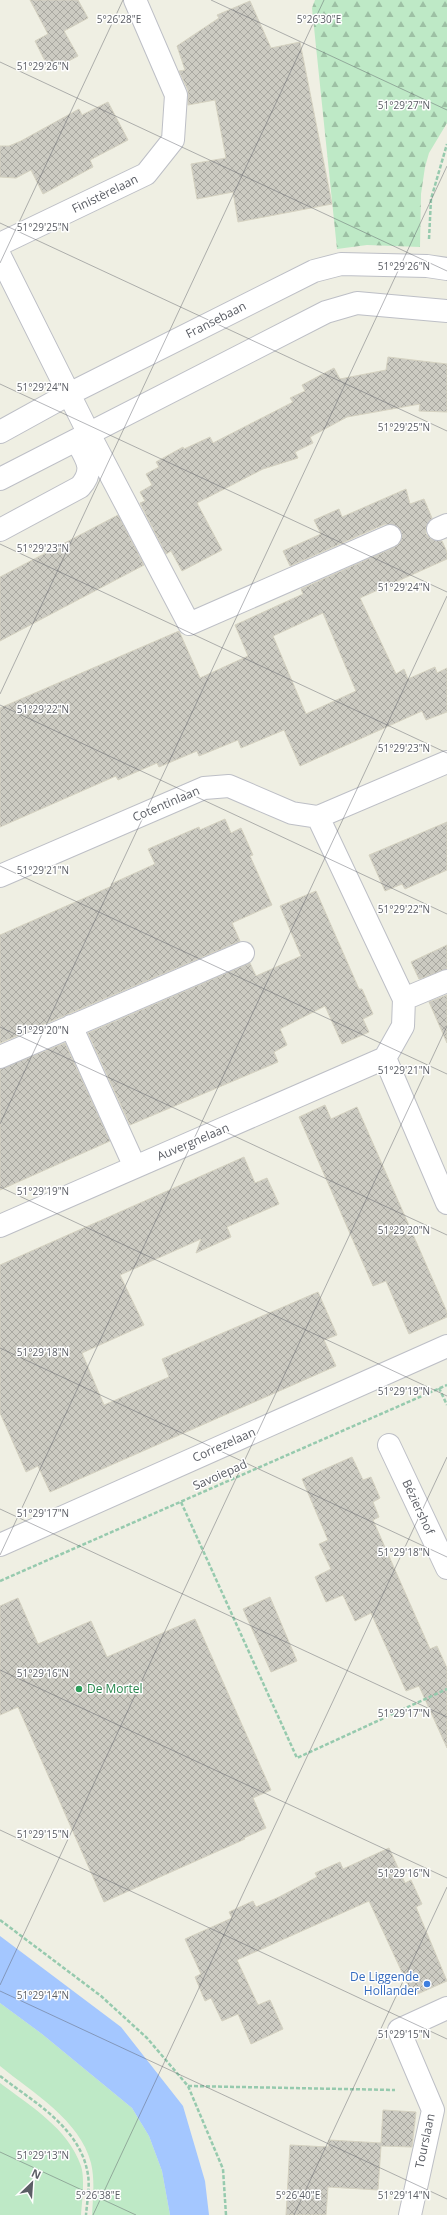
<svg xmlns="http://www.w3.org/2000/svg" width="447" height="2215" viewBox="0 0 447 2215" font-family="'Open Sans',sans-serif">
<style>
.green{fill:#bee9c6}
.forest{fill:url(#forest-firs)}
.water{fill:#a4c7ff}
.building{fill:url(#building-cross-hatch);stroke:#d5d2c1;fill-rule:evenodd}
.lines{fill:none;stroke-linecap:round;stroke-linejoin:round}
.minor-casing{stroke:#bdbfc6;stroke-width:24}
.path{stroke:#96caae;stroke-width:2.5;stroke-dasharray:4 2;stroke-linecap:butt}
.minor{stroke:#fff;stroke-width:22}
.ticks{fill:none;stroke:#5b5e65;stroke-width:1;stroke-opacity:0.45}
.leisure-dot{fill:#2e9e5b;stroke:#fff;stroke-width:1.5}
.shop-dot{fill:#3f7fe0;stroke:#fff;stroke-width:1.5}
.labels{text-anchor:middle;stroke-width:3;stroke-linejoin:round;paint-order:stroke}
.street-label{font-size:12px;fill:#5b5e65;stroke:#fff}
.leisure-label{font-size:12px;fill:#27864d;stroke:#fff;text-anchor:start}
.shop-label{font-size:12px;fill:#366cbe;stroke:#fff;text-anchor:end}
.ticks-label{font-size:10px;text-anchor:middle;fill:#5b5e65;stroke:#fff;stroke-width:3;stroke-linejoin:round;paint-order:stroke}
</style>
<defs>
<pattern id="forest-firs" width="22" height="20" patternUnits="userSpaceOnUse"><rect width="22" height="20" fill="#bee9c6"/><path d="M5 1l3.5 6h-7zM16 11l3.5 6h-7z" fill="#9dc0a4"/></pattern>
<pattern id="building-cross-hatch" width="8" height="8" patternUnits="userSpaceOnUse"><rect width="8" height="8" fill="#cccbc2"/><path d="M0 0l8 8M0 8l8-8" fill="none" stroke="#a9a8a1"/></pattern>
</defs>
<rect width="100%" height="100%" fill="#efefe3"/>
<path class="green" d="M0 2003 42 2034 132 2108 149 2136 162 2171 170 2215H92C93 2198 95 2180 91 2163 80 2120 33 2093 0 2066Z
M0 2083C30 2106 68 2128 81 2166 85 2177 82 2202 81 2215H0Z"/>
<path class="forest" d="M315 0H447V123L429 153 425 167 421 194 420 247 367 245 337 249 312 8Z"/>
<path class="water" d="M0 1936 121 2027 183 2106 205 2181 209 2215H170L162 2171 149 2136 132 2108 42 2034 0 2003Z"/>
<path class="building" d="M30 0H78L88 18 64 31 78 56 50 71 35 41 48 34Z
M250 1 271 48 300 42 332 204 238 222 233 192 197 199 191 164 226 158 215 100 188 105V90L179 71 185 70 177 46 219 18 217 15Z
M108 102 128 140 90 160 93 167 43 194 31 170 16 178 0 177V146H9L21 141 79 109 82 115Z
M388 357 447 364V412L419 411 420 404 347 417 310 437 313 443 295 452 298 458 263 469 197 503 222 550 182 571 171 551 166 554 140 503 145 501 140 492 152 485 146 474 159 467 156 462 183 447 184 449 210 437 213 443 293 402 290 398 305 391 302 385 334 368 340 379 386 370Z
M406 489 410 504 424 499 432 518 426 527V534L431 539 442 541 447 552V559L360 598 396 674 404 669 408 679 435 667 437 673 447 668V712L426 720 422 711 300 766 284 730 241 748 238 740 199 756 197 751 159 767 157 763 118 780 116 776 0 827V708L179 631 200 678 248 656 235 625 303 594 301 589 395 547 400 543 402 537 401 531 397 526 385 524 290 566 283 551 321 534 314 520 339 509 342 517ZM323 613 356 691 306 714 273 636Z
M118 515 144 565 0 641V577Z
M225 819 231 833 241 828 253 855 250 856 272 905 232 923 240 941 0 1043V935L112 886 111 884 155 864 148 849 199 827 200 830Z
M447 822V870L405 889 402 884 385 891 369 855Z
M316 891 359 989H362L373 1014 363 1019 369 1032 342 1044 325 1006 280 1029 287 1045 274 1052 278 1062 130 1125 88 1033 250 963 256 976 301 956 280 906Z
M447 945V969L419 979 411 962Z
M447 995V1043L429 1002Z
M65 1043 110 1141 0 1190V1069Z
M325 1105 331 1119 357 1107 447 1312V1317L409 1334 386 1281 373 1286 299 1117Z
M244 1157 255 1183 267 1178 279 1204 227 1227 231 1237 196 1253 201 1239 120 1275 144 1325 82 1353 104 1405 169 1377 162 1359 318 1292 337 1335 324 1340 336 1366 50 1492 38 1466 26 1472 0 1413V1265Z
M352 1457 363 1480 371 1477 380 1498 373 1502 379 1517 373 1520 430 1649 437 1646 447 1668V1748L419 1686 406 1691 371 1613 355 1621 343 1595 326 1602 315 1577 331 1569 319 1544 328 1540 302 1479Z
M270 1597 297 1661 271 1672 243 1609Z
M18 1598 38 1644 91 1621 107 1657 195 1619 271 1790 253 1798 266 1828 244 1838 245 1839 104 1902 18 1707 0 1715V1606Z
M389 1848 405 1883 411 1880 422 1904 416 1907 447 1981 413 1996 369 1901 237 1960 258 2005 270 2000 283 2029 251 2044 238 2014 222 2021 211 1998 205 2001 195 1977 201 1974 185 1939 232 1918 229 1912 253 1901 256 1907 279 1897 317 1877 315 1873 340 1862 343 1869Z
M383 2110 416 2112 412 2147 381 2146 378 2190 328 2187 326 2215H286L290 2145 328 2147 329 2140 381 2143Z"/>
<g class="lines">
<g class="minor-casing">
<path id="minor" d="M0 244 146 174 173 140 176 95 135 0
M0 256 88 432 189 624 390 536
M0 432 69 394 314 271 341 264 427 266 447 269
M0 479 326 312 357 303 447 311
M438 529 447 525
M0 530 80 487C96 469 86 458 76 440
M0 876 204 788 229 786 292 813 318 817 447 762
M404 999 447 981
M71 1026 135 1167
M0 1057 243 953
M385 1058 447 1203
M0 1226 385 1058 403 1026 404 999 318 817
M389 1445 447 1568
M0 1545 447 1346
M410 2215 433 2110 399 2030 447 2008"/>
</g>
<path class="path" d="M429 239 431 199 447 144
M439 1388 447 1405
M181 1502 297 1758 447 1689
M0 1581 447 1385
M0 1920 101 1996 147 2038 188 2086 223 2169 226 2215
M0 2076C35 2103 81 2128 88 2175 90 2187 87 2202 86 2215
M188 2086 395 2090"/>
<use href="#minor" class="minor"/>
</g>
<path class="ticks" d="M211 0 447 110M0 62 447 271M0 223 447 431M0 263 123 0M0 384 447 592M0 544 447 753M0 694 324 0M0 705 447 914M0 866 447 1074M0 1027 447 1235M0 1124 447 166M0 1187 447 1396M0 1348 447 1557M0 1509 447 1717M0 1555 447 596M0 1670 447 1878M0 1830 447 2039M0 1985 447 1026M0 1991 447 2199M0 2152 136 2215M93 2215 447 1457M294 2215 447 1887"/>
<circle class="leisure-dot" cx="79" cy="1689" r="4"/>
<circle class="shop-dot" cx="427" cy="1984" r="4"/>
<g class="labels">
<g class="street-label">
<text transform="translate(105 194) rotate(-26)" y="4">Finistèrelaan</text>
<text transform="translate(216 320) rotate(-27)" y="4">Fransebaan</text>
<text transform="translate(166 804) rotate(-23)" y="4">Cotentinlaan</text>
<text transform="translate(193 1142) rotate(-23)" y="4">Auvergnelaan</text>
<text transform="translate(224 1445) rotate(-24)" y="4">Correzelaan</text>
<text transform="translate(220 1475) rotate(-24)" y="4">Savoiepad</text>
<text transform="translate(418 1507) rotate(65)" y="4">Béziershof</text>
<text transform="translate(425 2141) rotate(-78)" y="4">Tourslaan</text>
</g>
<g class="leisure-label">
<text x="87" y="1693">De Mortel</text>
</g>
<g class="shop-label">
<text x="419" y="1981">De Liggende<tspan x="419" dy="14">Hollander</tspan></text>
</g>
</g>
<g class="ticks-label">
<text x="119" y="23">5°26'28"E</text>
<text x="319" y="23">5°26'30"E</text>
<text x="43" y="70">51°29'26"N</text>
<text x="404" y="109">51°29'27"N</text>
<text x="43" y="231">51°29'25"N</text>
<text x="404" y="270">51°29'26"N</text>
<text x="43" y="391">51°29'24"N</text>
<text x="404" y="431">51°29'25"N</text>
<text x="43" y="552">51°29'23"N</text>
<text x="404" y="591">51°29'24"N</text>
<text x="43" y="713">51°29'22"N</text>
<text x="404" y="752">51°29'23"N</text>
<text x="43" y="874">51°29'21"N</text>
<text x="404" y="913">51°29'22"N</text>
<text x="43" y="1034">51°29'20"N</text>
<text x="404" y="1074">51°29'21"N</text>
<text x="43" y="1195">51°29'19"N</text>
<text x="404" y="1234">51°29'20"N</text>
<text x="43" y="1356">51°29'18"N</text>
<text x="404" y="1395">51°29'19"N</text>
<text x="43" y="1517">51°29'17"N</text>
<text x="404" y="1556">51°29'18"N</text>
<text x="43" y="1677">51°29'16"N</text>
<text x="404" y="1717">51°29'17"N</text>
<text x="43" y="1838">51°29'15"N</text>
<text x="404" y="1877">51°29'16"N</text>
<text x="43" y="1999">51°29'14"N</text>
<text x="404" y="2038">51°29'15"N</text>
<text x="43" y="2159">51°29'13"N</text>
<text x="404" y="2199">51°29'14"N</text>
<text x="98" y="2199">5°26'38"E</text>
<text x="298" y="2199">5°26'40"E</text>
</g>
<g transform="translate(32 2183) rotate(25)" stroke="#ffffff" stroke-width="3" paint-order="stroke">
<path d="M0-3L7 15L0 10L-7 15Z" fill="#5b5e65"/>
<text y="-6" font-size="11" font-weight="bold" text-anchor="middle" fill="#5b5e65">N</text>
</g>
</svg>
